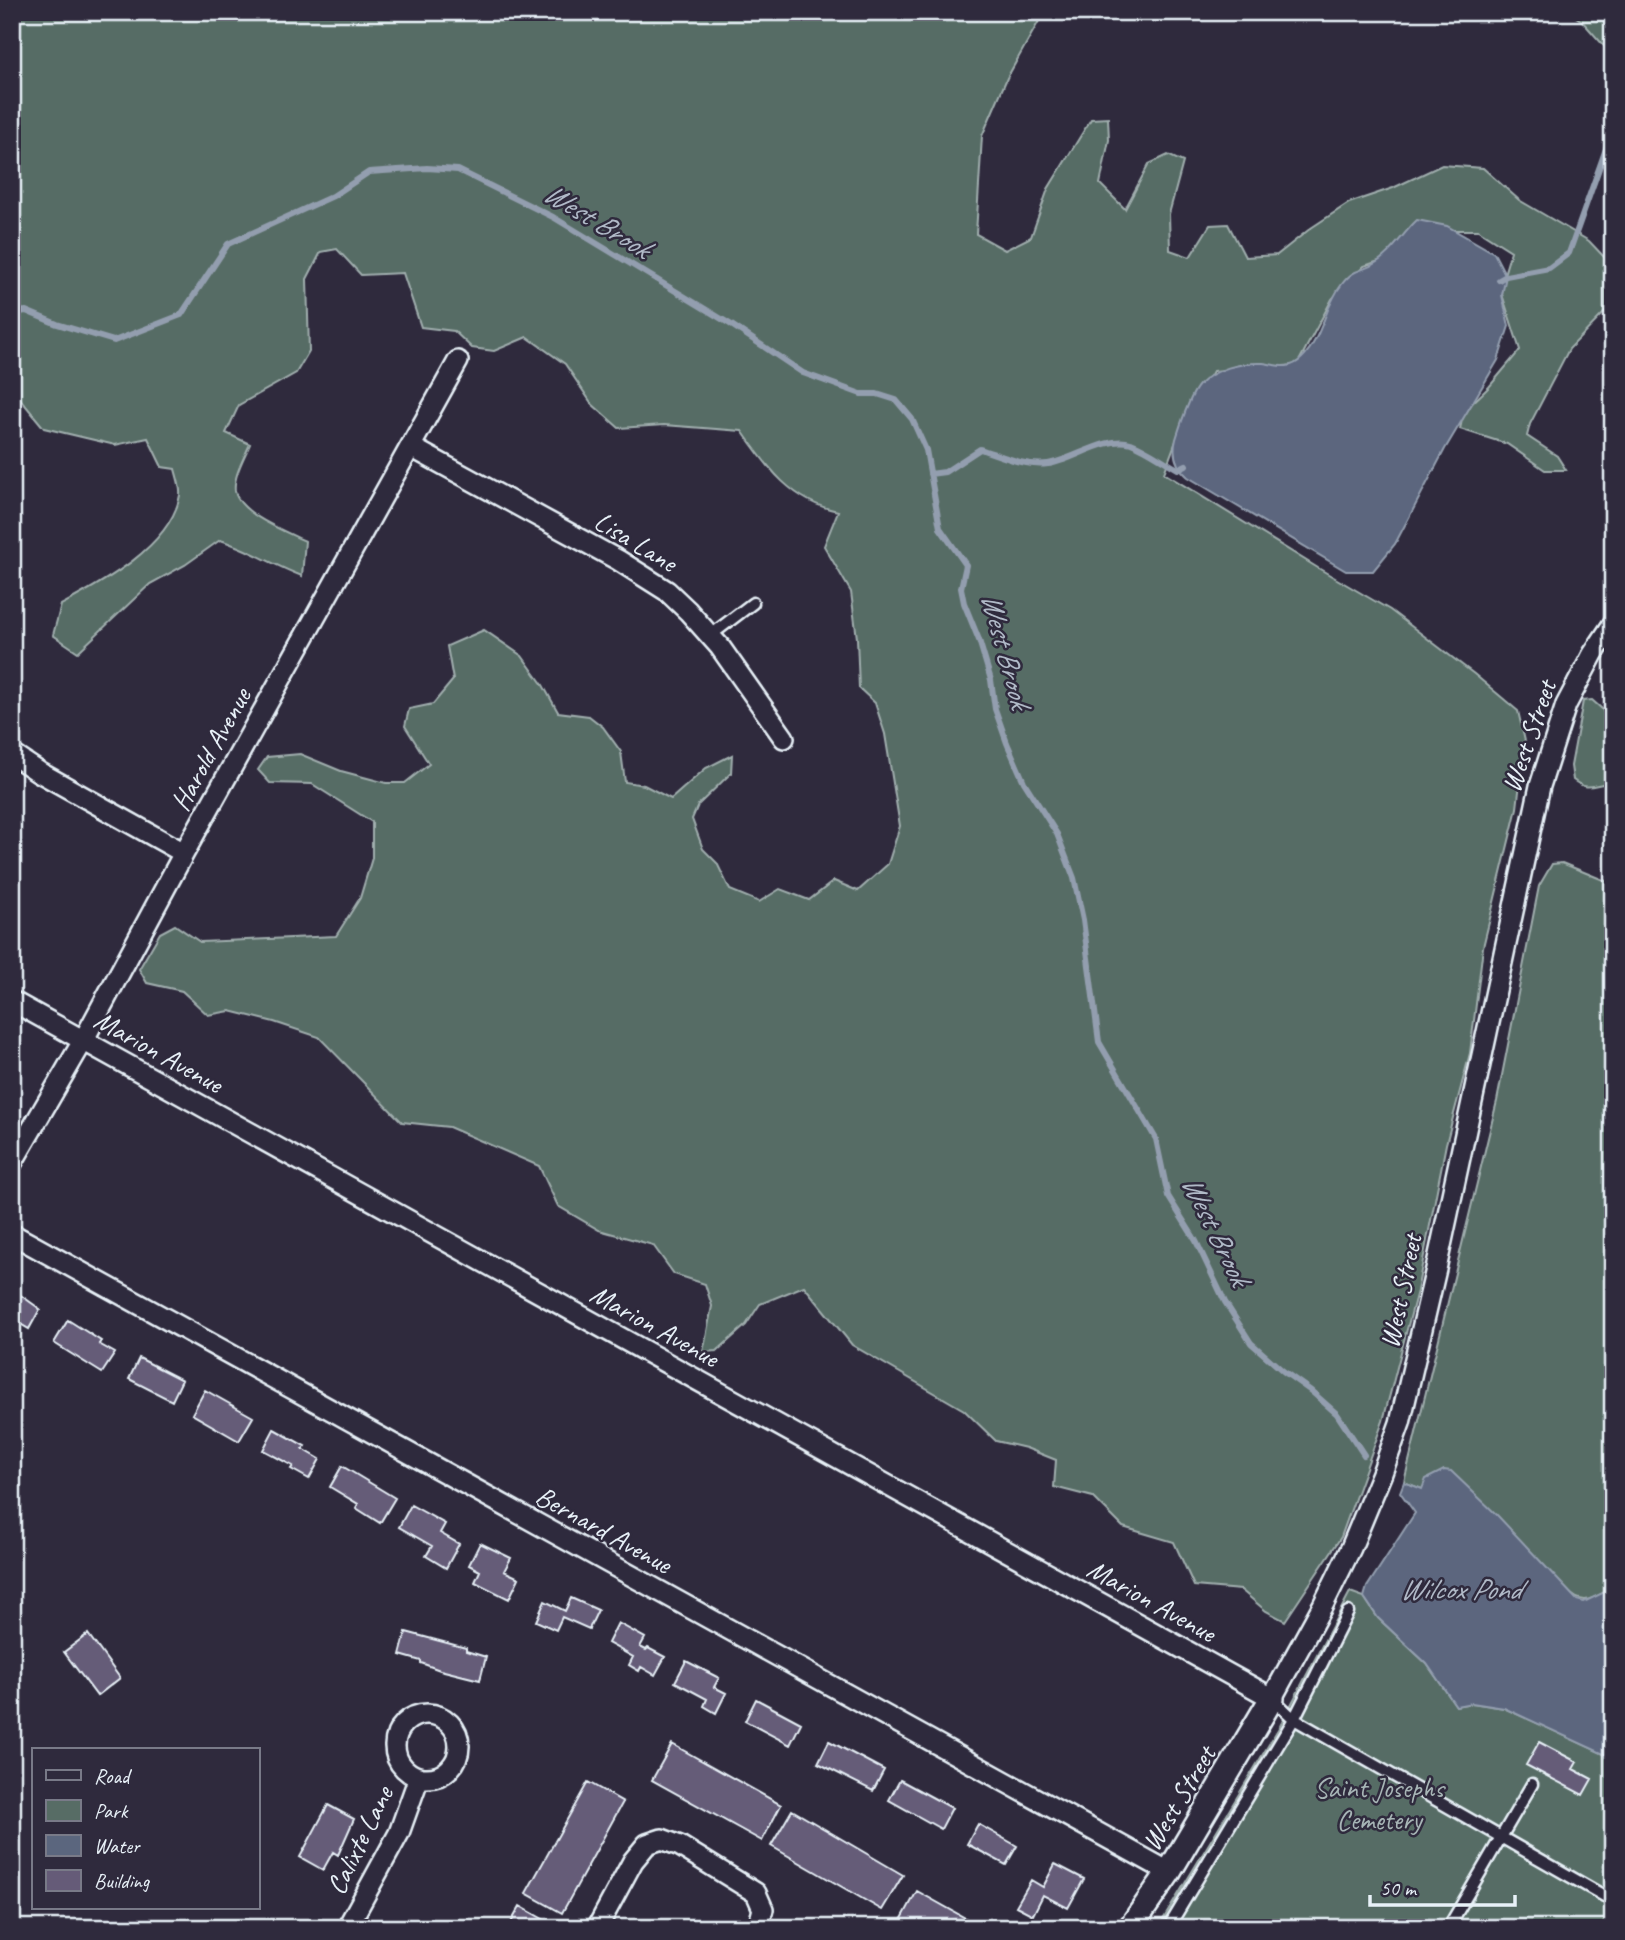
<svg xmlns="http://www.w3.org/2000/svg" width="1625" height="1940" viewBox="0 0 1625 1940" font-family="Caveat,sans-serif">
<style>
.green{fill:#576c65;stroke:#a0aeae;stroke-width:2}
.water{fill:#5b667e;stroke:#939eaf;stroke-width:2}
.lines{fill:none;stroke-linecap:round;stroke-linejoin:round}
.stream{stroke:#939eaf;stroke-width:6}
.building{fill:#655b78;stroke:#e8f1f8;stroke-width:2}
.service-casing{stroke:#e8f1f8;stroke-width:15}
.minor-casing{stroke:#e8f1f8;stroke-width:24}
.tertiary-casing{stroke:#e8f1f8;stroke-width:28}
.service{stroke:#2f2a3d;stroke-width:10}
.minor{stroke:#2f2a3d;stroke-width:19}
.tertiary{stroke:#2f2a3d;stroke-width:23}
.labels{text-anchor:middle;stroke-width:5;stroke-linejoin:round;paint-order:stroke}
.street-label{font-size:28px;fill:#e8f1f8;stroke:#2f2a3d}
.park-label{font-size:28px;fill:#a7b5b6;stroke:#2f2a3d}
.water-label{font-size:30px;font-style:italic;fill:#b0b9c7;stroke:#2f2a3d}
</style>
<rect width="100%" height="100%" fill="#2f2a3d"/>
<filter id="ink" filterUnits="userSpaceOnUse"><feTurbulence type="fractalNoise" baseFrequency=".0143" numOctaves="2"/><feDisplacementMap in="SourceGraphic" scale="14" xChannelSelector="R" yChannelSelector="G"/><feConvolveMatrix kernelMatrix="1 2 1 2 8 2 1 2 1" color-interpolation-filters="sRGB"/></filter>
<g filter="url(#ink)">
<path class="green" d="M12 12H1044L1007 78 982 136 976 234 1005 250 1031 237 1048 189 1091 119 1108 118 1109 140 1100 184 1125 209 1149 164 1168 155 1183 162 1169 214 1170 250 1190 257 1210 225 1228 224 1245 257 1277 255 1311 228 1349 203 1393 188 1442 165 1483 168 1519 200 1589 241 1606 259V311L1569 349 1530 424 1527 436 1557 456 1566 470H1545L1507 444 1460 429 1464 411 1489 387 1520 350 1500 288 1511 251 1478 230H1427L1399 254 1364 266 1332 299 1297 365 1213 371 1179 433 1164 473 1318 568 1390 610 1474 674 1518 711 1525 741 1517 808 1483 947 1470 1053 1446 1144 1417 1291 1383 1421 1341 1537 1285 1621 1266 1611 1241 1590 1194 1586 1174 1542 1123 1527 1093 1497 1054 1487 1056 1460 1026 1448 996 1441 964 1410 852 1345 804 1286 760 1304 746 1325 717 1351 703 1352 712 1306 705 1284 674 1274 653 1245 599 1230 558 1206 539 1166 449 1127 402 1122 319 1037 274 1022 230 1011 208 1015 182 991 147 983 139 969 160 933 175 925 200 942 336 936 360 898 372 858V822L312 784 270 783 258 770 267 757 300 754 341 771 386 783H405L429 764 405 726 409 709 433 704 453 680 447 646 484 630 522 656 543 685 558 712 589 716 603 727 621 752 625 782 644 785 671 799 706 768 732 755 731 773 698 805 692 819 703 849 717 863 730 890 759 902 780 889 809 900 834 881 858 891 888 864 900 826 885 734 875 703 859 688 857 638 851 592 824 546 838 511C792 502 767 467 742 431L664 425 619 428 592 404 565 364 527 337 494 351 472 348 454 331 421 327 403 273 361 275 337 249 321 252 307 279 309 351 296 373 239 405 226 433 250 444C244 458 233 477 235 491 239 514 287 532 305 541L302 576C273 565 249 549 220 540L185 565 150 584 78 652 53 635 61 605C102 583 171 546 180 495 181 488 177 477 175 469L162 467 148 438 115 445 44 428 12 389Z
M1569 12H1613V56L1582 21Z
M1592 700 1602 709 1613 727V784C1595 781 1591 794 1573 780L1571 766 1583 701Z
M1562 863 1613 884V1588C1592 1598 1585 1608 1566 1590L1444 1470 1422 1489 1404 1482 1497 1101 1539 886 1552 864Z
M1350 1592 1364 1597 1378 1618 1427 1664 1456 1706 1472 1703 1504 1708 1604 1754 1613 1766V1928H1158L1280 1726Z"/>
<path class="water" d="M1417 220 1447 226 1494 253 1506 276 1502 295 1509 326 1498 360 1445 449 1395 544 1373 571H1346L1188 477C1176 467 1172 454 1176 439 1180 426 1190 395 1199 385 1214 369 1241 362 1263 363 1278 365 1289 371 1302 358 1323 337 1324 307 1342 284 1356 266 1362 273 1377 262 1394 251 1402 234 1417 220Z
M1444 1470 1451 1471 1497 1515 1577 1600 1584 1602 1613 1588V1766L1604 1754 1504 1708 1472 1703 1456 1706 1427 1664 1378 1618 1364 1597 1367 1587 1415 1513 1400 1492 1404 1482 1422 1489 1426 1479Z"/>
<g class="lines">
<path class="stream" d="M1611 12 1607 41 1610 89 1613 94
M1499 280 1506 276 1549 268 1569 253 1613 129
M12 313 26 311 57 324 114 341 181 315 228 244 333 196 369 172 427 168 458 170 553 217 730 324 803 373 861 394H877L896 400 912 419 926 450 940 528 966 565 961 588 964 603 979 640 991 680 995 709 1007 743 1024 782 1057 834 1074 878 1083 920 1099 1042 1156 1139 1168 1196 1196 1241 1225 1302 1251 1343 1283 1371 1311 1391 1337 1414 1364 1455
M930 474 945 472 980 449C1002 456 1025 467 1048 464 1072 461 1106 435 1131 443 1147 449 1163 461 1178 469L1186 465"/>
</g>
<path class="building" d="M12 1289 40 1309 29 1329 12 1319Z
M68 1320 101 1341 99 1344 115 1353 102 1373 54 1343Z
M139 1358 182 1380 172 1401 129 1379Z
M205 1390 253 1417 239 1441 192 1414Z
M274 1429 305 1446 303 1449 320 1459 309 1479 291 1469 293 1466 263 1450Z
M342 1466 395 1498 380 1523 356 1508 358 1504 330 1487Z
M411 1505 445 1524 440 1533 459 1544 446 1568 426 1556 432 1546 399 1527Z
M480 1543 511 1558 504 1571 519 1578 509 1599 475 1582 480 1571 469 1565Z
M571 1598 598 1610 589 1629 562 1617 556 1630 536 1621 545 1601 565 1611Z
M618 1623 645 1638 640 1647 646 1650 648 1648 665 1657 655 1675 641 1667 639 1671 629 1665 633 1657 608 1643Z
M406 1632 466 1648V1651L486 1657 480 1680 440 1670 421 1663V1661L400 1655Z
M88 1634 120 1678 97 1696 64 1652Z
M686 1661 719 1678 714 1687 726 1693 716 1713 704 1706 707 1699 675 1682Z
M756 1699 801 1723 790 1745 745 1721Z
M829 1741 884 1770 873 1791 818 1763Z
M1539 1742 1577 1762 1573 1769 1592 1779 1583 1795 1526 1765Z
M672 1744 781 1805 762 1841 652 1780Z
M900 1780 952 1808 941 1829 889 1800Z
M588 1782 623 1802 562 1913 526 1893Z
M328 1805 354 1819 338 1855 333 1852 323 1870 300 1857Z
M792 1810 903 1875 882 1910 771 1846Z
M978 1824 1017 1846 1006 1865 967 1844Z
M1055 1864 1084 1879 1068 1908 1043 1895 1033 1915 1016 1906 1031 1880 1043 1887Z
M917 1891 983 1928H906L899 1924Z
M520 1906 555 1926 553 1928H508Z"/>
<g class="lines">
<g class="service-casing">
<path id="service" d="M711 635 753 603
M1272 1698 1294 1719 1613 1901
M1168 1928 1294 1719 1348 1612
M1448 1928 1532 1784"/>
</g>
<g class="minor-casing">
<path id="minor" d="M411 447 618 560 667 591 688 611 720 647 784 738
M12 754 39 772 184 853
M12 1001 1272 1698 1323 1605 1351 1548 1382 1473 1400 1423 1436 1269 1540 786 1566 705 1593 654 1613 624
M12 1163 83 1041 184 853 458 361
M12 1234 1169 1872
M395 1746a32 32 0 1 1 64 0a32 32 0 1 1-64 0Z
M347 1928 399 1833 419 1777
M597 1928 633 1861 647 1844 662 1839 680 1846 756 1893 763 1909 758 1928"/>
</g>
<g class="tertiary-casing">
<path id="tertiary" d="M1130 1928 1169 1872 1272 1698"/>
</g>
<use href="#service" class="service"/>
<use href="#minor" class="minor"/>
<use href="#tertiary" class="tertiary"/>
</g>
</g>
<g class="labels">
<g class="street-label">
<text transform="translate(636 541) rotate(31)" y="10">Lisa Lane</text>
<text transform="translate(1528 736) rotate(-71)" y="10">West Street</text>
<text transform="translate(210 749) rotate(-61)" y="10">Harold Avenue</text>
<text transform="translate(159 1051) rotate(29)" y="10">Marion Avenue</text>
<text transform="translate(1400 1291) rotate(-78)" y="10">West Street</text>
<text transform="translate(655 1325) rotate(29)" y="10">Marion Avenue</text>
<text transform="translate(604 1529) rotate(29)" y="10">Bernard Avenue</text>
<text transform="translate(1152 1600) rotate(29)" y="10">Marion Avenue</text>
<text transform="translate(1178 1798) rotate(-59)" y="10">West Street</text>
<text transform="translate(359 1840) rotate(-64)" y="10">Calixte Lane</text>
</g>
<g class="park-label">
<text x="1379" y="1797">Saint Josephs<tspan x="1379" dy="32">Cemetery</tspan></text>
</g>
<g class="water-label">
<text transform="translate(597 220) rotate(31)" y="10">West Brook</text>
<text transform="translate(1006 650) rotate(75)" y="10">West Brook</text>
<text transform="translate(1216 1230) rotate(64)" y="10">West Brook</text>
<text x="1460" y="1599">Wilcox Pond</text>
</g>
</g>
<rect width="1625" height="1940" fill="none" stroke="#2f2a3d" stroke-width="42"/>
<rect x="21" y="21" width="1583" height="1898" fill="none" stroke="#e8f1f8" stroke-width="2.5" filter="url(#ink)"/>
<rect x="32" y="1748" width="228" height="161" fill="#2f2a3d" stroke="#797a88" stroke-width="2"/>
<rect x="46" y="1770" width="35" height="10" fill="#2f2a3d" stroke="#797a88" stroke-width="2"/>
<text x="94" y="1783" font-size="21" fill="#e8f1f8">Road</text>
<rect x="46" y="1800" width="35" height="21" fill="#576c65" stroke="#797a88" stroke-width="2"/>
<text x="94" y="1818" font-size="21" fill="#e8f1f8">Park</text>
<rect x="46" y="1835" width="35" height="21" fill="#5b667e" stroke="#797a88" stroke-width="2"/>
<text x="94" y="1853" font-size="21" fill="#e8f1f8">Water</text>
<rect x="46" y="1870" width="35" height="21" fill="#655b78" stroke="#797a88" stroke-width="2"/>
<text x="94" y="1888" font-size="21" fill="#e8f1f8">Building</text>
<path d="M1370 1895v10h145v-10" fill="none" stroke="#e8f1f8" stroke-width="3.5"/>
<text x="1380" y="1895" font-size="21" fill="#e8f1f8" stroke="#2f2a3d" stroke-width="5" paint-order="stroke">50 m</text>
</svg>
